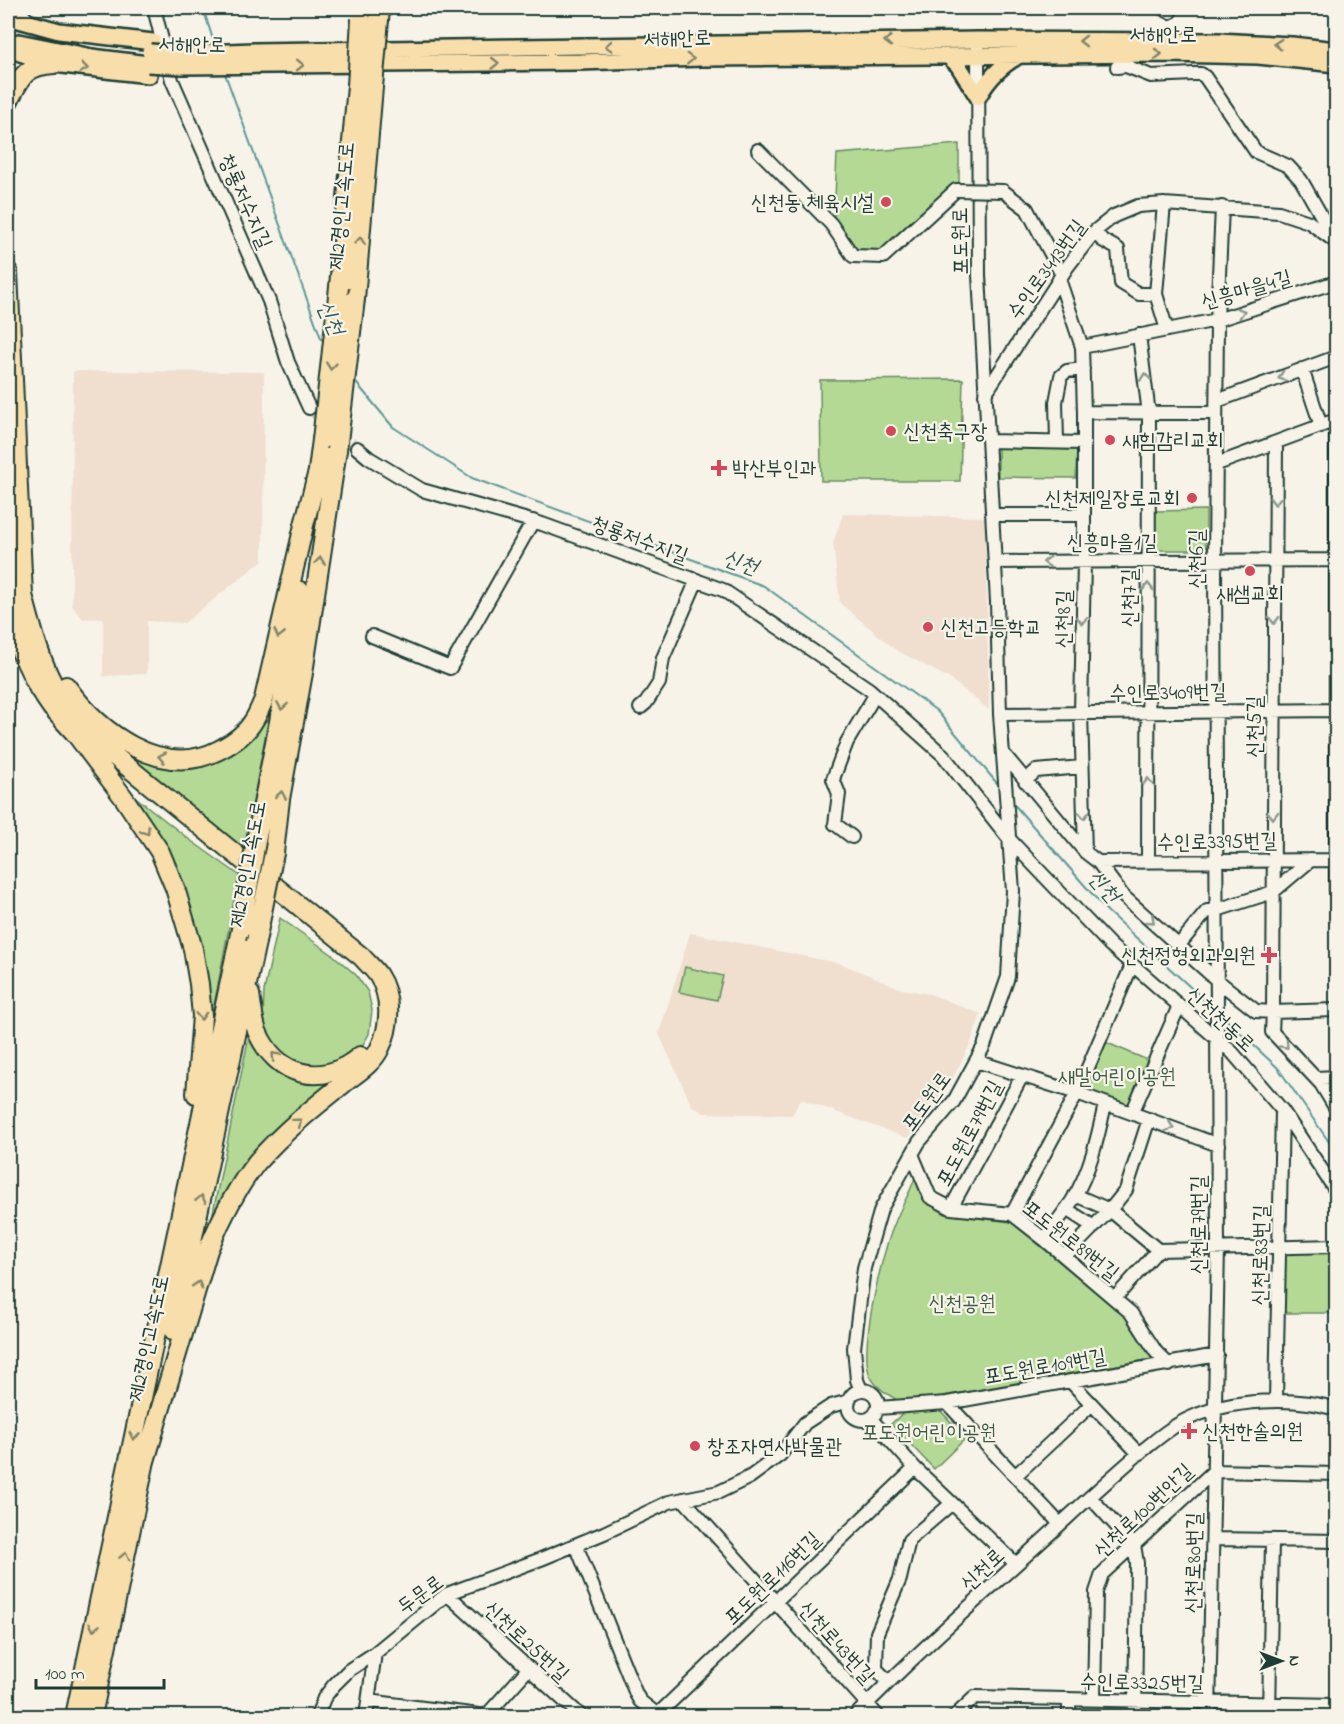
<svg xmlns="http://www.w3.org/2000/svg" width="1344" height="1724" viewBox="0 0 1344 1724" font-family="'Indie Flower','Poor Story',sans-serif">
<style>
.built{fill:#f0decf}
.green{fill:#b3d995;stroke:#698b64;stroke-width:1.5}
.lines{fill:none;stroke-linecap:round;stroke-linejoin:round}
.stream{stroke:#5b9897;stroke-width:2}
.minor-tunnel{stroke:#cccfc4;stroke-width:12;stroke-dasharray:12 6;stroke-linecap:butt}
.major-tunnel{stroke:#cccfc4;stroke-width:15;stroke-dasharray:15 8;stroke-linecap:butt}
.minor-casing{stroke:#1f3d34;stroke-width:16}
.major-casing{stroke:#1f3d34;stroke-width:20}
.highway-casing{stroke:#1f3d34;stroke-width:22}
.minor{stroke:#f7f3e8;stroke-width:12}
.major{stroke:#f8deab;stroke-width:15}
.highway{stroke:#f8deab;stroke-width:18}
.minor-bridge-casing{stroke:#1f3d34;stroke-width:16;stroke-linecap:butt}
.major-bridge-casing{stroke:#1f3d34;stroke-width:20;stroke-linecap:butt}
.highway-bridge-casing{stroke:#1f3d34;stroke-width:22;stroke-linecap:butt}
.minor-bridge{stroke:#f7f3e8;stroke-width:12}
.major-bridge{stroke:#f8deab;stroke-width:15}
.highway-bridge{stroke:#f8deab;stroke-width:18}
.oneway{stroke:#81856a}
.oneway2{stroke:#8b988e}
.poi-dot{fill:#d1495b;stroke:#f7f3e8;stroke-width:2}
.labels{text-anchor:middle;stroke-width:4.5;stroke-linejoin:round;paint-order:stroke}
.street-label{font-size:21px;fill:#1f3d34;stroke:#f7f3e8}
.poi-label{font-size:21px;fill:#1f3d34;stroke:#f7f3e8;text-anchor:start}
.park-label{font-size:21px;fill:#3d5c47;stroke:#f7f3e8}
.water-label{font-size:22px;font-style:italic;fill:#335b55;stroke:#f7f3e8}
</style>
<rect width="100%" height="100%" fill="#f7f3e8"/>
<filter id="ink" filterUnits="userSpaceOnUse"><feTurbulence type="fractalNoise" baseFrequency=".0167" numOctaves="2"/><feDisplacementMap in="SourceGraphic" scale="12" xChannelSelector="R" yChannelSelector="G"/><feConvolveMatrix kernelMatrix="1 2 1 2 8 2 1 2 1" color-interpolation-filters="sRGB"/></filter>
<g filter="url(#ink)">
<path class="built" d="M73 371 264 372 263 560 184 623 147 621V674L103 676V618L83 619 72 606Z
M843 514 985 517 989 710 949 678 896 650 840 603 833 543Z
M690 933 842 964 902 989 930 994 981 1014 970 1045 948 1087 907 1138 801 1099 792 1115 704 1113 692 1106 659 1034Z"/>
<path class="green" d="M959 144V185L878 252 852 250 834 220 837 154Z
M963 379 960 481H821L820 380Z
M998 445 1077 446 1076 478 998 477Z
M1206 510V550H1154L1155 511Z
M278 666 244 852 104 742 138 756 232 749Z
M119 784 190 840 239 875 209 1031 195 930Z
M280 918 333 955 356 975 368 992 372 1010 369 1034 361 1048 345 1062 304 1067 289 1061 267 1037 263 1019 264 991Z
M685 967 723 976 717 1000 679 992Z
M251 1026 271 1063 336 1077 216 1217H212Z
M1105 1042 1152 1062 1132 1108 1087 1091 1085 1087Z
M915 1178 922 1198 945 1214 1011 1222 1124 1315 1152 1359 903 1403C891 1397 873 1386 869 1373 860 1342 883 1250 896 1220 902 1205 910 1193 915 1178Z
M1330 1251 1332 1254 1334 1313H1286L1283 1310 1282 1253Z
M937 1407 966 1438 934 1469 891 1424 903 1413Z
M1082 1708H1126L1129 1716H1079V1712Z"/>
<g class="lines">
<path class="stream" d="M203 8 215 46
M224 71 321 338 325 344
M353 379 393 427 472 478 764 586 937 711 1000 787
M1011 801 1107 911 1212 1007
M1221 1015 1278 1068 1336 1152"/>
<path class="minor-tunnel" d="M309 408 357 448"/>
<path class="major-tunnel" d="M8 27 22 31"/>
<g class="minor-casing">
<path id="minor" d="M17 8 30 23
M154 8 172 80 269 301 288 362 309 408
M1162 8 1170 12 1171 8
M1117 67 1126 66 1151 76 1194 74H1201L1205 77 1256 152 1288 166 1301 180 1335 240
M758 150 831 224 853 256 883 257 956 190
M1003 191 1027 209 1062 275
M1095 231 1102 240 1118 249 1121 283 1139 294H1156L1167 330
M1059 279 1082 347 1084 412V562L1081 713 1085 852 1098 862 1123 896 1218 981 1256 1011 1273 1012 1272 1032 1321 1084 1336 1109
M1156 294 1164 204
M1139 335 1149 414 1148 861
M1082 347 1217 320 1336 282
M1302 369 1321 426
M985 394 1068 266 1095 231 1114 216 1138 206 1164 204 1279 212 1309 222 1336 242
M1217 401 1336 357
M1084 412 1216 413
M1336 420V891
M988 441 1084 443
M1057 441 1056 402 1061 376 1067 371 1083 369
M1276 443 1273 1012 1336 1010
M357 448 369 458 422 490 542 524 723 590 869 689 943 755 1010 840 1110 945 1232 1052 1282 1110 1336 1191
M1217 464 1336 420
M992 515H1084
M995 562 1336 560
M372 636 450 668 533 521
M640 708 646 703 659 683 663 658 697 580
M1000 714 1336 710
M1003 753 1085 852
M1025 781 1036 771 1082 767
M852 837 835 824 839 794 833 779 847 742 875 695
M1098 862 1336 860
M1179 945 1207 911 1217 910 1273 892 1311 860
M976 1061 1077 1093 1218 1145
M1316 1078 1336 1077
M1132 1113 1179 1006
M912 1154 930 1197 951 1208 1012 1214 1044 1239 1131 1313 1156 1352 1169 1365
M1075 1195 1110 1210 1158 1250
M951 1208 1022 1076
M1066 1209 1094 1227
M1012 1214 1077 1093 1132 965
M1044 1239C1053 1227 1063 1214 1072 1201 1090 1172 1098 1137 1105 1104
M1065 1256 1110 1210 1126 1190 1149 1119
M1115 1298 1158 1250 1336 1246
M1071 1382 1139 1454
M848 1405a15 15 0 1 1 30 0a15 15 0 1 1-30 0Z
M861 1390 857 1380 854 1348 864 1268 881 1209 919 1142 954 1101 984 1046 1008 977 1013 891 1000 714 997 602 979 275 978 47
M1276 1400 1282 1110
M947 1403 1060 1524
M878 1408 947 1403 1217 1355
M870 1418 915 1468 1016 1564
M1015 1476 1092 1404
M1090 1497 1134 1545 1137 1563 1135 1716
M683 1499 878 1716
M1213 1539 1336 1541
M576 1545 636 1694 640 1701 658 1715
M447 1594 581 1716
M889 1682 876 1669 877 1633 900 1579 909 1540 951 1504
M1094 1700 1096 1592 1102 1574 1214 1471 1336 1474
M368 1701 487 1716
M317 1716 324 1698 334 1685 349 1670 375 1653 447 1594 541 1559 604 1533 669 1502 719 1492 750 1477 780 1455 805 1423 831 1406 849 1401
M366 1716 375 1653
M486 1716 529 1668
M656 1716 915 1468
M855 1716C922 1647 996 1583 1067 1518 1092 1495 1116 1473 1142 1451 1157 1439 1172 1426 1190 1418 1231 1399 1294 1396 1336 1409
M955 1716 975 1697 1336 1705
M1069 1716V1699
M1209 1716 1218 1248 1215 562 1217 320 1222 207
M1269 1716 1272 1540"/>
</g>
<g class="major-casing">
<path id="major" d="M8 17 59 31 153 42
M19 42 92 57 148 64
M8 49 54 64 149 75
M178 54 253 51 978 40 1218 41 1292 45 1336 50
M948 56 958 65 978 97C988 79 1000 66 1018 56
M181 66 580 62 702 58 1166 54 1258 56 1336 64"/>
</g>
<g class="highway-casing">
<path id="highway" d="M379 20 380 8
M8 102C21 78 23 66 54 64
M8 272 23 595C34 638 45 680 73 716 81 726 92 736 102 746L362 957C367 963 374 969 378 975 392 996 391 1027 379 1050 372 1064 355 1074 343 1084 313 1108 282 1133 257 1162 236 1188 221 1219 208 1250L145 1461
M339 287 357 86
M355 299 373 87
M316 486 322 440
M8 597 20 650 39 689 52 708 75 733 124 798 160 852 175 888 193 949 199 984 202 1016 196 1094
M66 686C99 732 161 780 219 750 233 743 246 734 254 720 258 714 261 706 264 699L304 525 317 475
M256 841 279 722 300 591
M274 853 280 799 303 673 337 450
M250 994C252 1007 253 1020 257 1031 276 1077 323 1088 360 1056
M173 1330 256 942
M75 1716 241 929
M92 1716 147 1451"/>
</g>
<use href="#minor" class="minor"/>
<use href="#major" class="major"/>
<use href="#highway" class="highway"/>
<g class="minor-bridge-casing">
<path id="minor-bridge" d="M956 190 1003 191"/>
</g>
<g class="major-bridge-casing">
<path id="major-bridge" d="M150 52 178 54
M148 64 181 66"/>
</g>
<g class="highway-bridge-casing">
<path id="highway-bridge" d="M357 86 361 19
M373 87 379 20
M322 440 339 287
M337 450 355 299
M241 929 256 841
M256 942 274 853"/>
</g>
<use href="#minor-bridge" class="minor-bridge"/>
<use href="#major-bridge" class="major-bridge"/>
<use href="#highway-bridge" class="highway-bridge"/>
</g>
<defs><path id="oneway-chevron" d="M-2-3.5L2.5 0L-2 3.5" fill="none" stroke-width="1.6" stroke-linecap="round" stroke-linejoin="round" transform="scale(1.5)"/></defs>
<g class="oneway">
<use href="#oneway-chevron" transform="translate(888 41) rotate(179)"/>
<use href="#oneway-chevron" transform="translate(1083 41) rotate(-180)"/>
<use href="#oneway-chevron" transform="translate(1278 44) rotate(-176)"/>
<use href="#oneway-chevron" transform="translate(609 46) rotate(178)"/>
<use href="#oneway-chevron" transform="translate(1158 54)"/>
<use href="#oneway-chevron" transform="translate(690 59) rotate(-2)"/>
<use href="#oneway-chevron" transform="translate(495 63) rotate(-1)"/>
<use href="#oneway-chevron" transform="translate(300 65) rotate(1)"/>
<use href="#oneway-chevron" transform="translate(84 68) rotate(8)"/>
<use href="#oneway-chevron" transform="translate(360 241) rotate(-84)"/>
<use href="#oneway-chevron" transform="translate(331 366) rotate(96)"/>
<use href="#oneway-chevron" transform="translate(320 561) rotate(-82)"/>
<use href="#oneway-chevron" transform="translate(279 634) rotate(103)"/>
<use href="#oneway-chevron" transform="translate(282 706) rotate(99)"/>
<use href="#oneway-chevron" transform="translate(162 757) rotate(-169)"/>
<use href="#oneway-chevron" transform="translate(281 795) rotate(-81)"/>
<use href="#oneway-chevron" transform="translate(146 831) rotate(57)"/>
<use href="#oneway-chevron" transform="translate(201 1016) rotate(88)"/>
<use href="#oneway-chevron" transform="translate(275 1056) rotate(-134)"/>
<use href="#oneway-chevron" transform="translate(298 1122) rotate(-40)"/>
<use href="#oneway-chevron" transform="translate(201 1199) rotate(-78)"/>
<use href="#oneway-chevron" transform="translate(198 1285) rotate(-73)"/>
<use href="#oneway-chevron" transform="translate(134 1436) rotate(102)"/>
<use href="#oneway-chevron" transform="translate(125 1556) rotate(-78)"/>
<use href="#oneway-chevron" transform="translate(94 1627) rotate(102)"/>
</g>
<g class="oneway2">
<use href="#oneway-chevron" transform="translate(1241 312) rotate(-18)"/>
<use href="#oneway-chevron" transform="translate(1145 377) rotate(-97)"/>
<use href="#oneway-chevron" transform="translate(1282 377) rotate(160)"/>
<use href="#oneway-chevron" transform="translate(1275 501) rotate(91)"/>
<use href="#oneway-chevron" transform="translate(1047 562) rotate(180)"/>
<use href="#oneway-chevron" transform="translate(1148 587) rotate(-90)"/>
<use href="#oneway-chevron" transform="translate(1082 620) rotate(91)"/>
<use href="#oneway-chevron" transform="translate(1274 620) rotate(90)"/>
<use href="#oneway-chevron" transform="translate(1148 782) rotate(-90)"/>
<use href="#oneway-chevron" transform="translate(1084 815) rotate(88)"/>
<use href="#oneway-chevron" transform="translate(1273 815) rotate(90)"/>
<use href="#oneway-chevron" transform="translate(1151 920) rotate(41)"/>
<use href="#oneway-chevron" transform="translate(1285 1045) rotate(47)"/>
<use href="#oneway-chevron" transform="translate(1170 1127) rotate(21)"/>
</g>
</g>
<g class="poi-dot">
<circle cx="886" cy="202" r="6"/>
<circle cx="891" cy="431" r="6"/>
<circle cx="1110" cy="440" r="6"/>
<path d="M716 459h6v6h6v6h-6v6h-6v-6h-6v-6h6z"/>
<circle cx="1192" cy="498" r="6"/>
<circle cx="1250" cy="571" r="6"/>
<circle cx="928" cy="627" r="6"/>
<path d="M1266 946h6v6h6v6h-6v6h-6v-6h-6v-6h6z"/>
<path d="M1186 1422h6v6h6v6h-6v6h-6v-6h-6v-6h6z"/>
<circle cx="695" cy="1446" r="6"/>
</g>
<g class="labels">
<g class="street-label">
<text x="1163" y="41">서해안로</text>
<text transform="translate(677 38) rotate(-2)" y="7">서해안로</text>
<text transform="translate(192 44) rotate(1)" y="7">서해안로</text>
<text transform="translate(246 201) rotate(66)" y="7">청룡저수지길</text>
<text transform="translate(341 206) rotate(-85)" y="7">제2경인고속도로</text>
<text transform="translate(960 241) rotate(-91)" y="7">포도원로</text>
<text transform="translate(1046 269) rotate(-54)" y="7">수인로3413번길</text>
<text transform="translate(1246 289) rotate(-16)" y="7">신흥마을4길</text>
<text transform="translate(640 539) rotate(20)" y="7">청룡저수지길</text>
<text x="1112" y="549">신흥마을1길</text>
<text transform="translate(1196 559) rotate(-90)" y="7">신천6길</text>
<text transform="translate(1129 598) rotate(-90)" y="7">신천7길</text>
<text transform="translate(1063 619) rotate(-89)" y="7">신천8길</text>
<text transform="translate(1168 692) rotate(-1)" y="7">수인로3409번길</text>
<text transform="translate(1254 727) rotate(-90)" y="7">신천5길</text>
<text transform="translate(1217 841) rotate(-1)" y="7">수인로3395번길</text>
<text transform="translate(247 864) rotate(-80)" y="7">제2경인고속도로</text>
<text transform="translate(1221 1019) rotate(43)" y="7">신천천동로</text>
<text transform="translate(926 1101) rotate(-54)" y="7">포도원로</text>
<text transform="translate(969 1133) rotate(-62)" y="7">포도원로79번길</text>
<text transform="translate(1198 1225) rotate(-90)" y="7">신천로79번길</text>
<text transform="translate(1071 1240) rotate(38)" y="7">포도원로89번길</text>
<text transform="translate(1260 1255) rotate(-89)" y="7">신천로83번길</text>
<text transform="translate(148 1338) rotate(-78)" y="7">제2경인고속도로</text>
<text transform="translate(1045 1366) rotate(-10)" y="7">포도원로109번길</text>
<text transform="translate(1143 1510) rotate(-43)" y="7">신천로100번안길</text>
<text transform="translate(1193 1563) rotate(-89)" y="7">신천로80번길</text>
<text transform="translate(982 1569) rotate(-43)" y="7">신천로</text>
<text transform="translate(772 1578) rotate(-44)" y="7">포도원로116번길</text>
<text transform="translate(420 1594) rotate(-36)" y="7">두문로</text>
<text transform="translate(527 1641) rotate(43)" y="7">신천로25번길</text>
<text transform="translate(837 1642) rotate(48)" y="7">신천로43번길</text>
<text transform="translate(1142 1682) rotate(1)" y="7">수인로3325번길</text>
</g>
<g class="poi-label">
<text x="874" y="209" text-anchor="end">신천동 체육시설</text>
<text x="903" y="438">신천축구장</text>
<text x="1122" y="447">새힘감리교회</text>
<text x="732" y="475">박산부인과</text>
<text x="1180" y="505" text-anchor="end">신천제일장로교회</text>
<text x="1250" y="600" text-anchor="middle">새샘교회</text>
<text x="940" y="634">신천고등학교</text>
<text x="1256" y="962" text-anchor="end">신천정형외과의원</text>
<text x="1202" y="1438">신천한솔의원</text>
<text x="707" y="1453">창조자연사박물관</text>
</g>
<g class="park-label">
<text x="1117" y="1083">새말어린이공원</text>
<text x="962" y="1310">신천공원</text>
<text x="929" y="1439">포도원어린이공원</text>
</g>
<g class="water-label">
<text transform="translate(332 317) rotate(66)" y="8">신천</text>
<text transform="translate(741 561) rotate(20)" y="8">신천</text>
<text transform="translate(1105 885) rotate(49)" y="8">신천</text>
</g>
</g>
<rect width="1344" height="1724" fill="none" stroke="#f7f3e8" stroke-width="30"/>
<rect x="15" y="15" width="1314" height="1694" fill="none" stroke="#1f3d34" stroke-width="2" filter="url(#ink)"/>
<g transform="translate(1281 1661) rotate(90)" stroke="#f7f3e8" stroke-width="4.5" paint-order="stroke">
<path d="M0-4.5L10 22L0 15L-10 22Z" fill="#1f3d34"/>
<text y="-9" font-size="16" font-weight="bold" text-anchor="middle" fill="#1f3d34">N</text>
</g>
<path d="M36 1679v9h128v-9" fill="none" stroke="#1f3d34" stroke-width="3"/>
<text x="45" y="1679" font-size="18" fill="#1f3d34" stroke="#f7f3e8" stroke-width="4.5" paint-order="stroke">100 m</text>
</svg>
